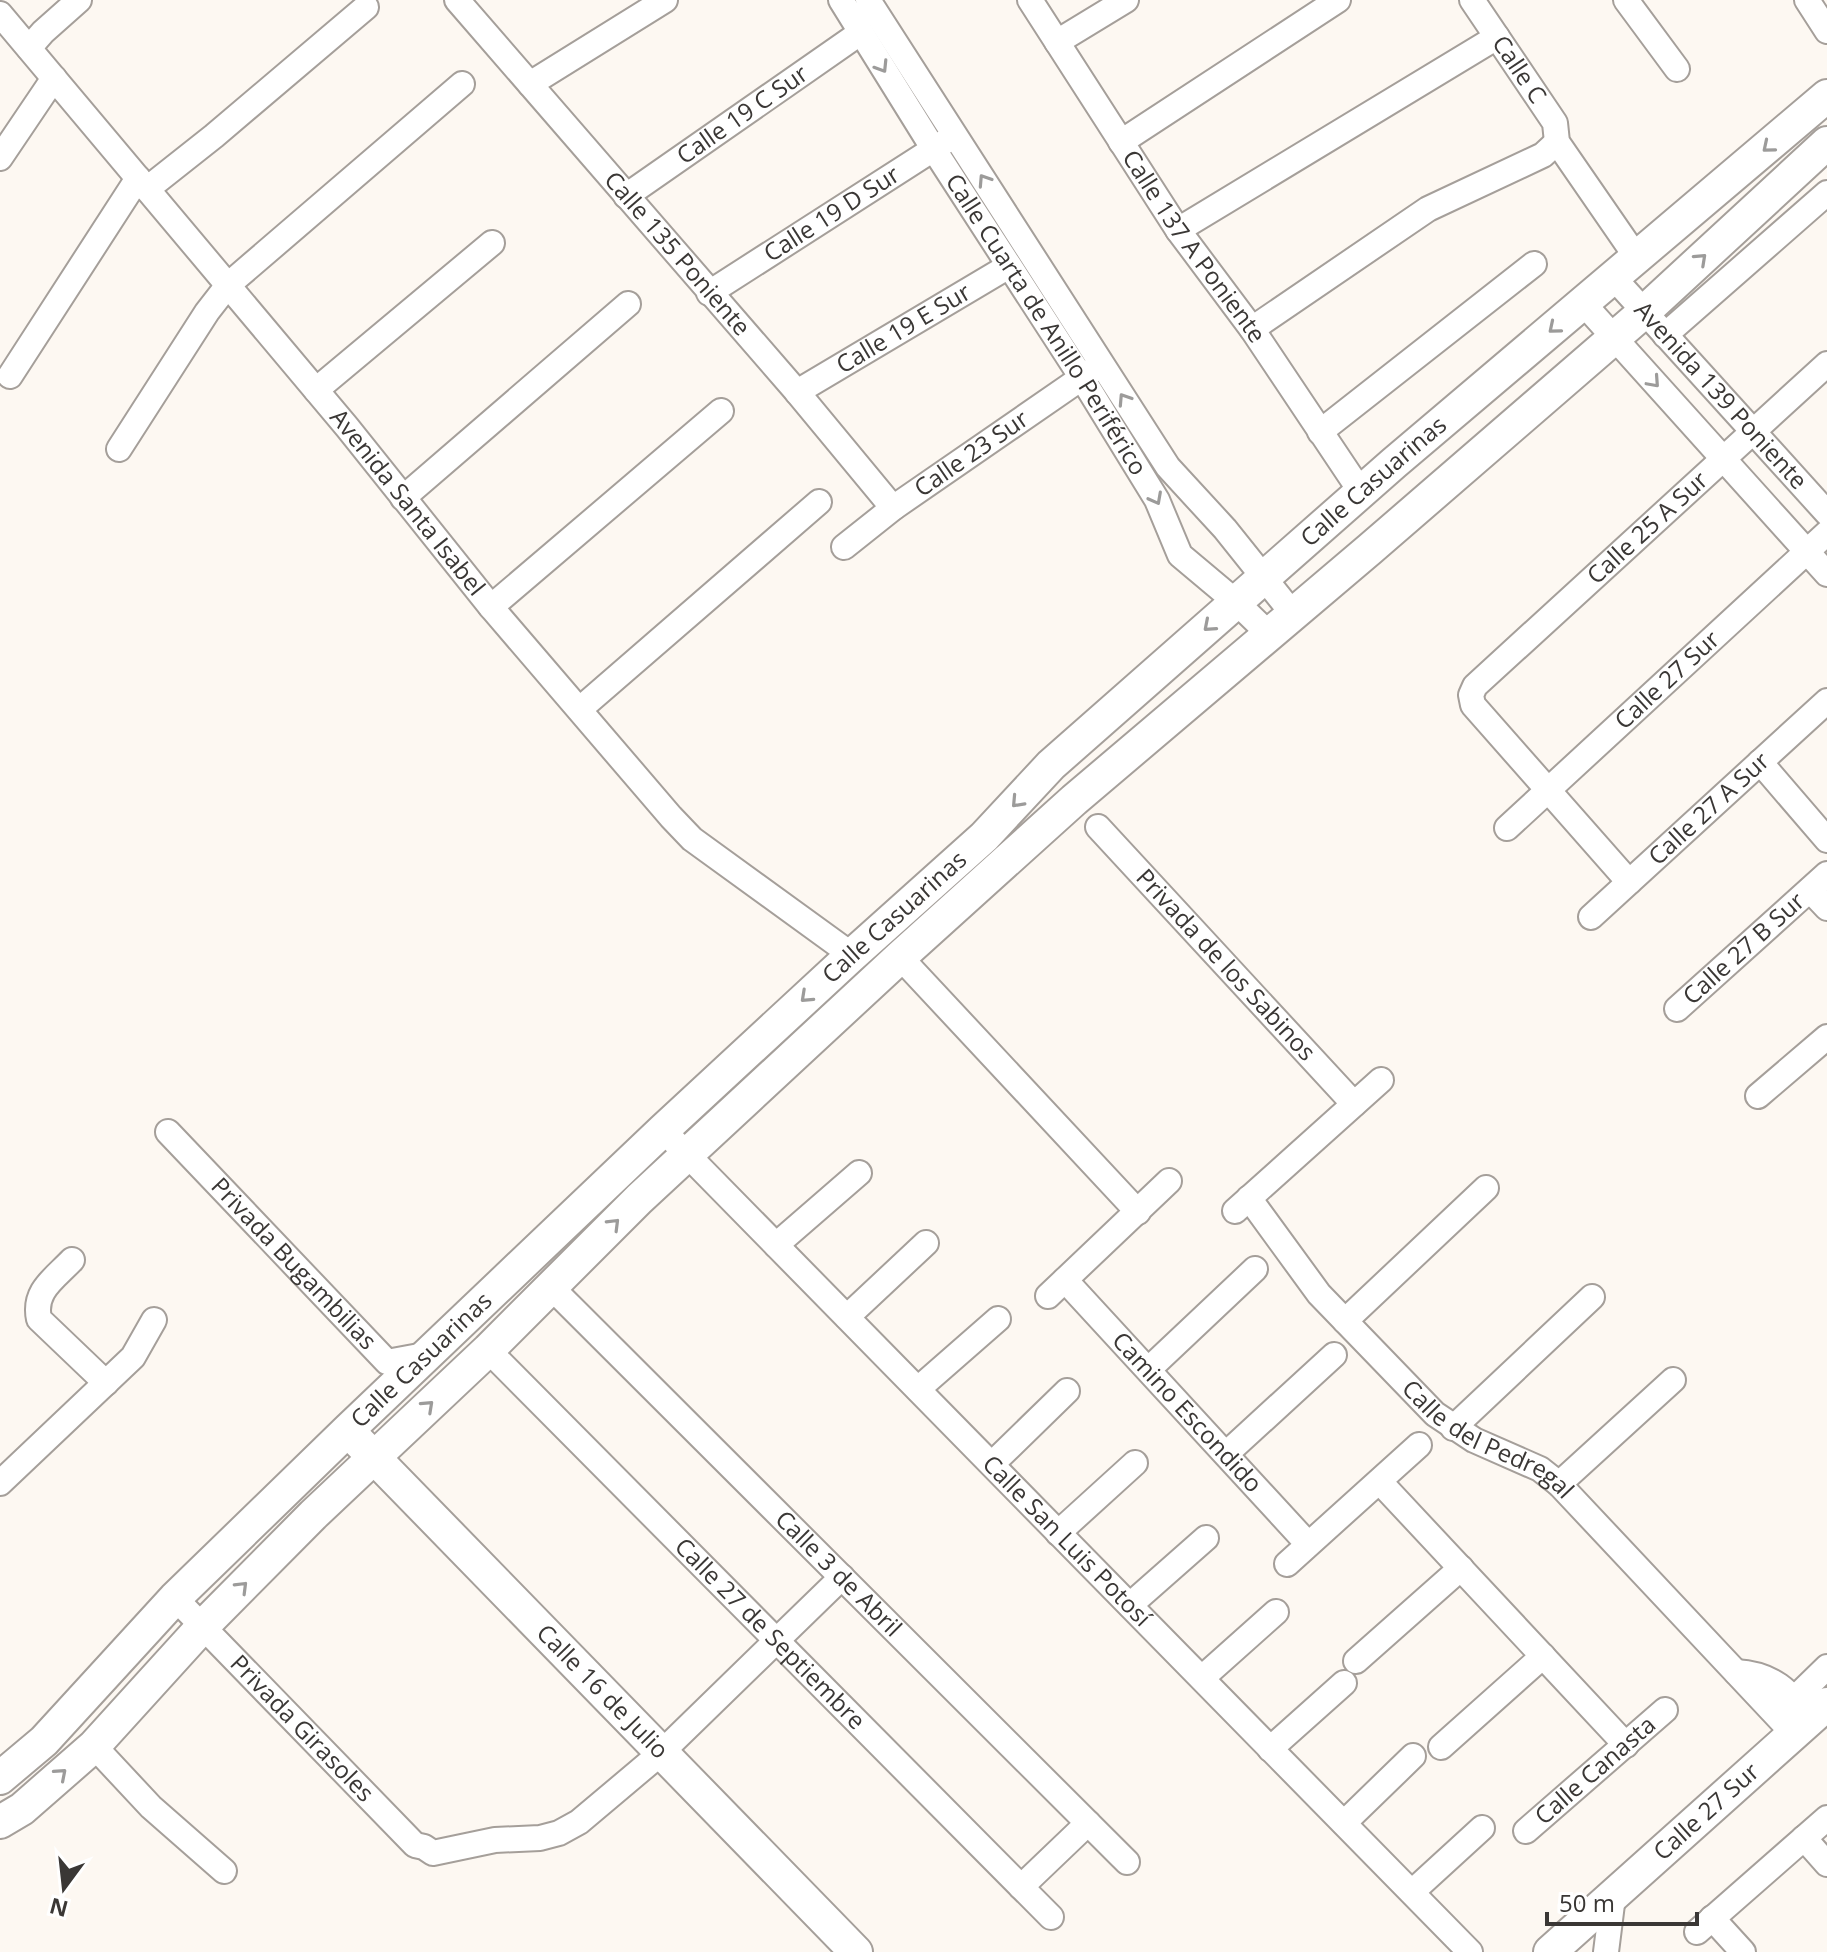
<svg xmlns="http://www.w3.org/2000/svg" width="1827" height="1952" viewBox="0 0 1827 1952" font-family="'Open Sans',sans-serif">
<style>
.lines{fill:none;stroke-linecap:round;stroke-linejoin:round}
.street-casing{stroke:#a59f9a;stroke-width:28}
.secondary-casing{stroke:#a59f9a;stroke-width:36}
.street{stroke:#fff;stroke-width:24}
.secondary{stroke:#fff;stroke-width:32}
.oneway{stroke:#9c9b9a}
.labels{text-anchor:middle;stroke-width:6;stroke-linejoin:round;paint-order:stroke}
.street-label{font-size:24px;fill:#3a3735;stroke:#fff}
</style>
<rect width="100%" height="100%" fill="#fdf8f2"/>
<g class="lines">
<g class="street-casing">
<g id="street">
<path id="s1" d="M457 0 797 392 893 508"/>
<path id="s2" d="M841 0 933 148 1082 378 1157 500 1180 555 1236 602 1269 634"/>
<path d="M868 0 1168 467 1225 529 1293 614"/>
<path id="s3" d="M1030 0 1178 230 1252 329 1361 492"/>
<path id="s4" d="M1472 0 1555 123 1557 142 1637 258"/>
<path d="M1626 0 1677 69"/>
<path d="M1807 0 1827 31"/>
<path id="s5" d="M0 14 347 427 491 607 671 817 692 839 845 950 850 957"/>
<path d="M1057 42 1126 0"/>
<path d="M29 48 43 32 79 0"/>
<path d="M530 84 665 0"/>
<path d="M1121 142 1338 0"/>
<path d="M0 158 54 78"/>
<path d="M147 189 214 136 366 7"/>
<path id="s6" d="M626 196 860 33"/>
<path d="M1178 230 1497 37"/>
<path id="s7" d="M1613 277 1827 513"/>
<path id="s8" d="M709 293 946 141"/>
<path d="M1583 303 1827 574"/>
<path d="M1252 329 1428 209 1543 155 1557 142"/>
<path d="M1665 335 1827 193"/>
<path d="M10 376 138 178"/>
<path d="M316 390 492 243"/>
<path id="s9" d="M797 392 1009 266"/>
<path d="M1320 432 1534 264"/>
<path d="M119 449 207 312 228 285 462 84"/>
<path d="M403 498 628 304"/>
<path id="s10" d="M844 547 893 508 1093 370"/>
<path d="M491 607 721 411"/>
<path d="M580 709 819 502"/>
<path d="M1760 762 1827 840"/>
<path id="s11" d="M1098 827 1354 1104"/>
<path id="s12" d="M1507 828 1827 533"/>
<path id="s13" d="M1629 882 1473 705 1471 695 1475 686 1827 364"/>
<path d="M1810 890 1827 908"/>
<path id="s14" d="M1591 917 1827 701"/>
<path d="M900 957 1138 1212"/>
<path id="s15" d="M1677 1009 1827 874"/>
<path d="M1758 1096 1827 1037"/>
<path id="s16" d="M663 1130 1470 1952"/>
<path id="s17" d="M168 1132 387 1362 430 1354"/>
<path id="s18" d="M1249 1198 1319 1294 1435 1414 1474 1440 1540 1469 1559 1484 1794 1734"/>
<path d="M1235 1211 1381 1080"/>
<path d="M776 1245 859 1173"/>
<path d="M72 1260C54 1279 33 1291 39 1319L106 1383"/>
<path id="s19" d="M1065 1280 1308 1544"/>
<path id="s20" d="M551 1287 1127 1862"/>
<path d="M1048 1296 1169 1181"/>
<path d="M847 1317 926 1243"/>
<path d="M1345 1321 1486 1188"/>
<path id="s21" d="M488 1350 1051 1917"/>
<path d="M1149 1369 1255 1269"/>
<path d="M918 1389 998 1319"/>
<path d="M1453 1428 1592 1297"/>
<path d="M1226 1454 1334 1355"/>
<path d="M992 1464 1067 1391"/>
<path d="M1380 1482 1626 1745"/>
<path d="M0 1483 133 1357 154 1320"/>
<path d="M1559 1484 1673 1380"/>
<path d="M1058 1533 1135 1463"/>
<path d="M1287 1564 1419 1445"/>
<path id="s22" d="M175 1598 415 1845 424 1847 433 1853 495 1840 540 1838 559 1833 579 1822 661 1753 842 1577"/>
<path d="M1130 1605 1206 1538"/>
<path d="M1356 1661 1461 1568"/>
<path d="M1736 1672C1771 1674 1792 1690 1807 1721"/>
<path d="M1202 1678 1276 1612"/>
<path d="M1784 1709 1827 1667"/>
<path d="M94 1746 151 1807 224 1871"/>
<path d="M1441 1747 1543 1656"/>
<path d="M1270 1749 1344 1683"/>
<path d="M1344 1823 1413 1756"/>
<path id="s23" d="M1526 1831 1665 1710"/>
<path d="M1804 1838 1827 1864"/>
<path d="M1021 1887 1088 1823"/>
<path d="M1412 1892 1482 1828"/>
<path d="M1712 1918 1743 1952"/>
<path d="M1697 1932 1827 1818"/>
<path d="M1606 1952 1613 1896"/>
</g>
</g>
<g class="secondary-casing">
<g id="secondary">
<path id="s24" d="M358 1441 856 1952"/>
<path id="s25" d="M0 1778 44 1741 175 1598 348 1430 663 1130 850 957 984 837 1051 765 1394 463 1827 96"/>
<path d="M0 1822 22 1809 94 1746 203 1626 313 1515 488 1350 639 1199 900 957 1074 800 1370 549 1644 312 1827 143"/>
<path id="s26" d="M1550 1952 1827 1704"/>
</g>
</g>
<use href="#street" class="street"/>
<use href="#secondary" class="secondary"/>
</g>
<defs><path id="oneway-chevron" d="M-2-3.5L2.5 0L-2 3.5" fill="none" stroke-width="1.6" stroke-linecap="round" stroke-linejoin="round" transform="scale(2)"/></defs>
<g class="oneway">
<use href="#oneway-chevron" transform="translate(882 67) rotate(58)"/>
<use href="#oneway-chevron" transform="translate(1768 147) rotate(140)"/>
<use href="#oneway-chevron" transform="translate(984 180) rotate(-123)"/>
<use href="#oneway-chevron" transform="translate(1701 259) rotate(-43)"/>
<use href="#oneway-chevron" transform="translate(1554 328) rotate(140)"/>
<use href="#oneway-chevron" transform="translate(1654 382) rotate(48)"/>
<use href="#oneway-chevron" transform="translate(1124 399) rotate(-123)"/>
<use href="#oneway-chevron" transform="translate(1156 499) rotate(62)"/>
<use href="#oneway-chevron" transform="translate(1209 626) rotate(139)"/>
<use href="#oneway-chevron" transform="translate(1017 802) rotate(133)"/>
<use href="#oneway-chevron" transform="translate(806 997) rotate(137)"/>
<use href="#oneway-chevron" transform="translate(614 1224) rotate(-45)"/>
<use href="#oneway-chevron" transform="translate(428 1406) rotate(-43)"/>
<use href="#oneway-chevron" transform="translate(242 1587) rotate(-45)"/>
<use href="#oneway-chevron" transform="translate(61 1774) rotate(-41)"/>
</g>
<g class="labels">
<g class="street-label">
<text dy="8" stroke="none"><textPath href="#s4" startOffset="84">Calle C</textPath></text>
<text dy="8" stroke="none"><textPath href="#s6" startOffset="142">Calle 19 C Sur</textPath></text>
<text dy="8" stroke="none"><textPath href="#s8" startOffset="146">Calle 19 D Sur</textPath></text>
<text dy="8" stroke="none"><textPath href="#s3" startOffset="296">Calle 137 A Poniente</textPath></text>
<text dy="8" stroke="none"><textPath href="#s1" startOffset="336">Calle 135 Poniente</textPath></text>
<text dy="8" stroke="none"><textPath href="#s2" startOffset="384">Calle Cuarta de Anillo Periférico</textPath></text>
<text dy="8" stroke="none"><textPath href="#s9" startOffset="124">Calle 19 E Sur</textPath></text>
<text dy="8" stroke="none"><textPath href="#s7" startOffset="160">Avenida 139 Poniente</textPath></text>
<text dy="8" stroke="none"><textPath href="#s10" startOffset="158">Calle 23 Sur</textPath></text>
<text dy="8" stroke="none"><textPath href="#s25" startOffset="1890">Calle Casuarinas</textPath></text>
<text dy="8" stroke="none"><textPath href="#s5" startOffset="636">Avenida Santa Isabel</textPath></text>
<text dy="8" stroke="none"><textPath href="#s13" startOffset="490">Calle 25 A Sur</textPath></text>
<text dy="8" stroke="none"><textPath href="#s12" startOffset="218">Calle 27 Sur</textPath></text>
<text dy="8" stroke="none"><textPath href="#s14" startOffset="160">Calle 27 A Sur</textPath></text>
<text dy="8" stroke="none"><textPath href="#s25" startOffset="1242">Calle Casuarinas</textPath></text>
<text dy="8" stroke="none"><textPath href="#s15" startOffset="90">Calle 27 B Sur</textPath></text>
<text dy="8" stroke="none"><textPath href="#s11" startOffset="188">Privada de los Sabinos</textPath></text>
<text dy="8" stroke="none"><textPath href="#s17" startOffset="182">Privada Bugambilias</textPath></text>
<text dy="8" stroke="none"><textPath href="#s25" startOffset="594">Calle Casuarinas</textPath></text>
<text dy="8" stroke="none"><textPath href="#s19" startOffset="180">Camino Escondido</textPath></text>
<text dy="8" stroke="none"><textPath href="#s18" startOffset="344">Calle del Pedregal</textPath></text>
<text dy="8" stroke="none"><textPath href="#s16" startOffset="576">Calle San Luis Potosí</textPath></text>
<text dy="8" stroke="none"><textPath href="#s20" startOffset="406">Calle 3 de Abril</textPath></text>
<text dy="8" stroke="none"><textPath href="#s21" startOffset="400">Calle 27 de Septiembre</textPath></text>
<text dy="8" stroke="none"><textPath href="#s24" startOffset="350">Calle 16 de Julio</textPath></text>
<text dy="8" stroke="none"><textPath href="#s22" startOffset="182">Privada Girasoles</textPath></text>
<text dy="8" stroke="none"><textPath href="#s23" startOffset="92">Calle Canasta</textPath></text>
<text dy="8" stroke="none"><textPath href="#s26" startOffset="210">Calle 27 Sur</textPath></text>
</g>
</g>
<g transform="translate(64 1888) rotate(195)" stroke="#ffffff" stroke-width="6" paint-order="stroke">
<path d="M0-6L14 30L0 20L-14 30Z" fill="#3a3735"/>
<text y="-12" font-size="22" font-weight="bold" text-anchor="middle" fill="#3a3735">N</text>
</g>
<path d="M1547 1912v12h150v-12" fill="none" stroke="#3a3735" stroke-width="4"/>
<text x="1559" y="1912" font-size="24" fill="#3a3735" stroke="#ffffff" stroke-width="6" paint-order="stroke">50 m</text>
</svg>
